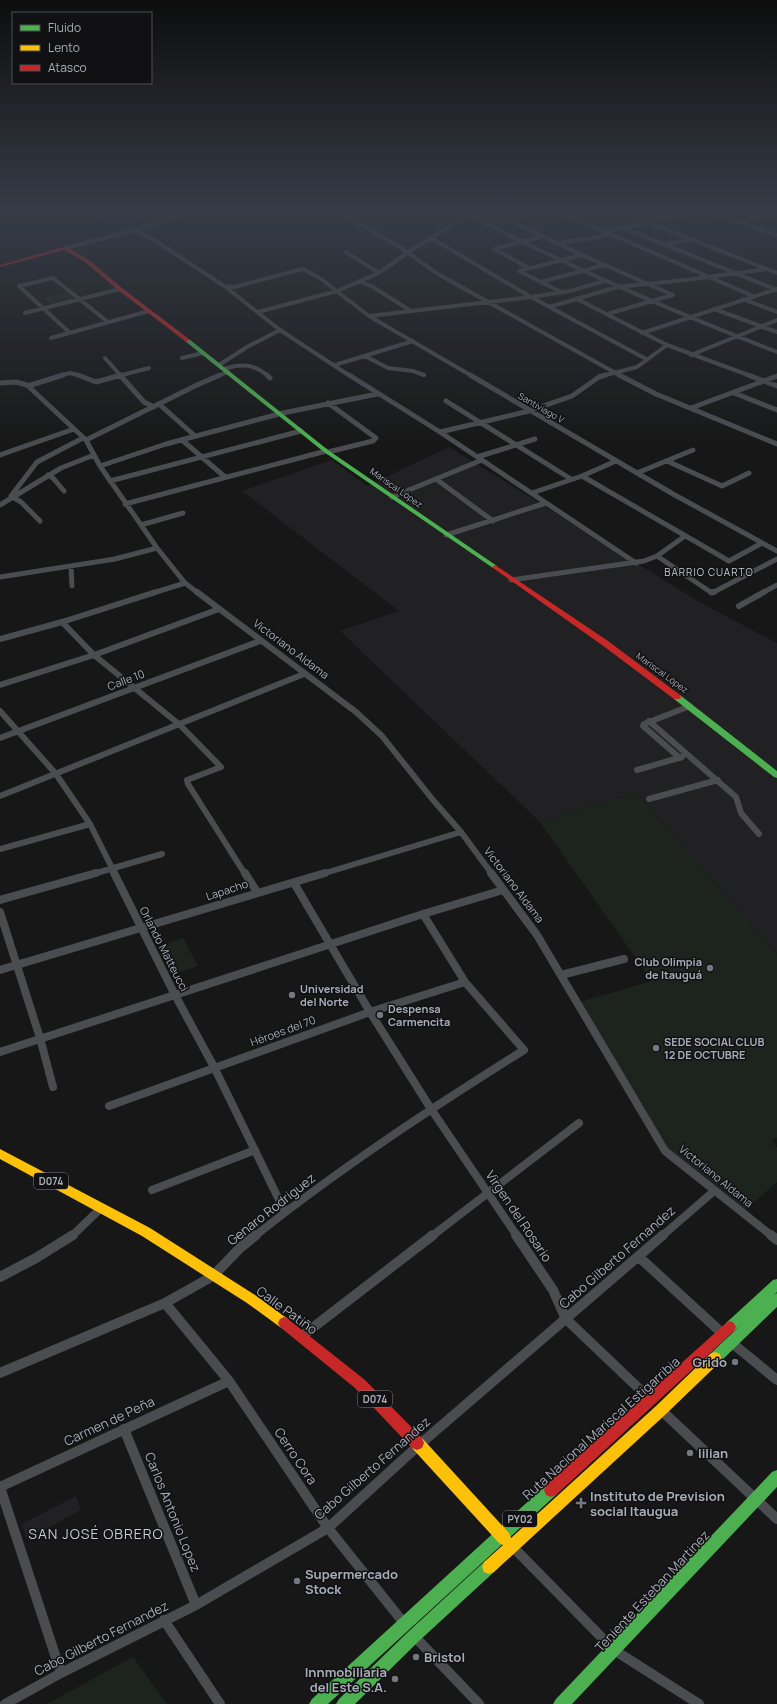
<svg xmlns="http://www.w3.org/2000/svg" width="777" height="1704" viewBox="0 0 777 1704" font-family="Manrope,sans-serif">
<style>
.built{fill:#212123}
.green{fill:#1d241e}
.water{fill:#2a3239}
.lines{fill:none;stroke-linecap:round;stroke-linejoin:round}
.street-far4{stroke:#4b4c50;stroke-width:4}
.street-far3{stroke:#4b4c50;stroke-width:5}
.street-far2{stroke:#4b4c50;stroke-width:6}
.street-far1{stroke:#4b4c50;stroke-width:8}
.street{stroke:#4b4c50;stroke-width:10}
.fast{fill:#4caf50;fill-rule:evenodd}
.slow{fill:#ffc107;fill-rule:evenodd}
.jam{fill:#c62828;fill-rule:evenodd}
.poi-dot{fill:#757880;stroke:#111113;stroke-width:1.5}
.labels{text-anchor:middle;stroke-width:3;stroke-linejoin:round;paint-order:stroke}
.far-street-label{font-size:9px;fill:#a8adb8;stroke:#111113}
.far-neighbourhood-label{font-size:10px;letter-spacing:1px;fill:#c9ccd4;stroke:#111113}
.shield{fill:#111113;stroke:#7b7e86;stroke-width:1}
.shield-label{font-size:10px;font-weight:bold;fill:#a8adb8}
.street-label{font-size:11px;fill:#a8adb8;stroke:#111113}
.poi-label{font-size:11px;font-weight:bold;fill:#a8adb8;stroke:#111113;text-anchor:start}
.near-street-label{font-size:13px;fill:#a8adb8;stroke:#111113}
.near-poi-label{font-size:13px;font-weight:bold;fill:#a8adb8;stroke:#111113;text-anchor:start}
.near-neighbourhood-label{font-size:14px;letter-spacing:1px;fill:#c9ccd4;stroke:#111113}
</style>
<rect width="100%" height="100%" fill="#171717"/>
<path class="built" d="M449 447 701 603 777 643V954L636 792 540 822 340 631 399 611 242 491 332 460 367 486Z
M76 1496 81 1510 27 1539 22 1524Z"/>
<path class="green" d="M67 292 75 298 50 303 43 298Z
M636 792 777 954V1138L772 1140 777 1148V1182L744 1211 665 1148 579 1002 652 981 540 822Z
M183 938 198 966 173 974 158 947Z
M133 1657 167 1704H47Z"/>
<path class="water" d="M112 208H135L141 211H150L155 213C136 223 122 224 102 221L101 219 95 218 107 213 108 210Z"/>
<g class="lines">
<path class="street-far4" d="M332 208 398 246 438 274 621 376
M484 208 582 255 673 295
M550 208 753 296
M616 208 657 226 777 273
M706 210 777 235
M468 214C568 267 672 311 777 352
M502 217 542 208
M647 221 720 208
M738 222 777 213
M484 223 506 219
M624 228 777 290
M136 230 159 243 224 286 234 287 303 269 321 279 369 316 472 376
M603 232 649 223
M431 238 531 297 646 359
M559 243 599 237 608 234
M664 245 689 239
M65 248 136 230 175 217
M494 249 543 236
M494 249 529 268
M346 252 379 273
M519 271 582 255
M519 271 561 292
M359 281 373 287 411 311
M541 282 604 265
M19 286 53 278 108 322
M19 286 70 333
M228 287V289L280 330 350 376
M577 299 667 345 751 376
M743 299 777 312
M549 307 617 287 694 279 767 269
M714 309 777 332
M258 312 337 291 379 273 407 253 463 218 475 208
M25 313 120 289
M607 314 673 295
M369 316 531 297 570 291 604 281
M642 333 777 289
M51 338 149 311
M691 355 777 320
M365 356 388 368 413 371 424 375
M105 358 121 376
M182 358 203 353
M219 365 247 347 280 330
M335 365 413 341
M224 369C242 363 254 364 268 376
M59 376 70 373 81 376
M118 376 149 368
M218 376 228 372
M602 376 637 367 667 345"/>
<path class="street-far3" d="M78 375 96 382 121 375
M120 375 144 402 154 407
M267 375 270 378
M349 375 440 432 636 563
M470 375 673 494 777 551
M619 375 656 394 777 444
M748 375 777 386
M0 383 16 382 27 385 86 440 100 466 157 548 185 583 198 593
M28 386 63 375
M734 393 777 410
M446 401 571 479
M328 403 376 438 373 441 328 452
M159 404 195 436
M691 408 777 376
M278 414 377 394
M440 432 529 411 572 396 599 377 606 375
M86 440 197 385 220 375
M182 440 225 477
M0 455 74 429
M477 457 535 439
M667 461 722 486 749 473
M100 466 166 444 279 414
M637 473 693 450
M48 475 53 478 64 491
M582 476 729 561 762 543
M436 479 493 521
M110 481 301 431
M532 493 582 476 616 461
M392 497 482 460
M125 504 326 451
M0 505 61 468 94 455
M40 521 21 502 11 496 37 462 83 438
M141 525 183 513
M446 535 546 503
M657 556 712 593 777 559
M71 566 72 586
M0 577 115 559 157 548
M511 580 644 561 657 556 685 536
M153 593 185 583
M762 593 777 585"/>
<path class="street-far2" d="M197 592 356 712 382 736 433 800 461 832 492 874
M711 592H714
M739 606 764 592
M62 622 94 655 180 725 221 767 187 780 188 784 245 874
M0 639 62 622 156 592
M0 685 94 655 219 609
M0 711 56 774 90 824 115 874
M649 721 736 797 741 813 759 834
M0 738 260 641
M680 758 643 726 644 724 690 706
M637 770 682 757
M0 796 304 674
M649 799 718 780
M0 849 90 824
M93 874 162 854
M322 874 461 832"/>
<path class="street-far1" d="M114 873 175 995 214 1067 285 1212
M245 873 257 892
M491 873 537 935 665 1151 772 1236
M294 883 370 1012 431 1109 517 1236
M0 900 96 873
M0 912 40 1038 53 1087
M0 970 325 873
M561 975 624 959
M0 1052 423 914 503 890
M109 1106 370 1012 465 982
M152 1190 255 1150
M72 1236 101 1208
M255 1236C340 1168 432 1108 524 1050L465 982 423 914
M432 1236 579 1123
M662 1236 714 1191"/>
<path class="street" d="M516 1235 553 1290 566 1319 651 1400
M771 1235 777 1240
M639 1257 723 1334
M0 1277 36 1258 73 1235
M165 1303 229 1381 328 1528 403 1622
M302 1336 433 1235
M732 1343 777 1380
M0 1373 165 1303 213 1276 240 1248 256 1235
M661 1410 777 1519
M124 1429 196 1605
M0 1487 229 1381
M0 1487 61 1673
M513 1547 614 1650 699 1704
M164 1620 220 1704
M416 1638 479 1704
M5 1704 61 1673 196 1605 328 1528 419 1445 663 1235"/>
<path class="fast" d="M185 339H189L328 450 497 566V568H493L324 452 185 341Z
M674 695H680L777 771V778L774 777 674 699 673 697Z
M777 1279V1292L774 1295 777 1293V1307L720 1362 715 1364 710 1362 709 1358 710 1354 742 1324 734 1331 730 1333 726 1331 724 1327 726 1323 773 1280Z
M777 1470V1487L572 1704H553L556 1699 772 1472Z
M551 1483 556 1485 558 1490 556 1495 328 1704H309L312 1699 546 1485Z
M489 1560 494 1562 496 1567 494 1572 419 1641 355 1704H336L339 1699 409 1631 484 1562Z"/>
<path class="slow" d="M0 1149 150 1228 255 1295 288 1319 290 1323 288 1327 284 1329 280 1327 247 1303 142 1236 0 1159Z
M715 1352 720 1354 721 1358 720 1362 666 1414 494 1572 489 1574 484 1572 482 1567 484 1562 503 1545 499 1543 412 1448 410 1443 412 1438 417 1436 422 1438 509 1533 511 1538 656 1406 710 1354Z"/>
<path class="jam" d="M63 247H67L89 260 122 288 189 339V341H185L118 290 85 262 64 250 0 267V265Z
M495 565 608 641 680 695 681 697 680 699H674L602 645 493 568 492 567Z
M284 1317 288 1319 365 1380 422 1438 424 1443 422 1448 417 1450 412 1448 355 1388 280 1327 278 1323 280 1319Z
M730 1321 734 1323 736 1327 734 1331 556 1495 551 1497 546 1495 544 1490 546 1485 726 1323Z"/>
</g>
<linearGradient id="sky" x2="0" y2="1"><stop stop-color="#0d0d0d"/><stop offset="0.47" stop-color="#363c47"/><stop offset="1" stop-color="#363c47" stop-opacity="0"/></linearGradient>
<rect width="777" height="446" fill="url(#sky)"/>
<g class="poi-dot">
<circle cx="710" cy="968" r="4"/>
<circle cx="292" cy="995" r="4"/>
<circle cx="380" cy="1015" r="4"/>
<circle cx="656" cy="1048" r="4"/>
<circle cx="735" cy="1362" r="4"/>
<circle cx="690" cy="1453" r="4"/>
<path d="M579 1497h4v4h4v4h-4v4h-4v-4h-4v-4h4z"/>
<circle cx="297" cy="1581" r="4"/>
<circle cx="416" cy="1657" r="4"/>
<circle cx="395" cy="1679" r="4"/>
</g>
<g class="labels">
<g class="far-street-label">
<text transform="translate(541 408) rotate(30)" y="3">Santiviago V</text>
<text transform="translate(396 488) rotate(35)" y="3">Mariscal López</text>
<text transform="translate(662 673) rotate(36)" y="3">Mariscal López</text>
</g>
<g class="far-neighbourhood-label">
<text x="709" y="576">BARRIO CUARTO</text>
</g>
<g class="shield">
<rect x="34" y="1173" width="34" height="16" rx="3"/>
<rect x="358" y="1391" width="34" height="16" rx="3"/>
<rect x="503" y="1511" width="34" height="16" rx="3"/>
</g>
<g class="shield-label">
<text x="51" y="1185">D074</text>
<text x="375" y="1403">D074</text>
<text x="520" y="1523">PY02</text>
</g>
<g class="street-label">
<text transform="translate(291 649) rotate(37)" y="4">Victoriano Aldama</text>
<text transform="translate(126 680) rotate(-21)" y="4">Calle 10</text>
<text transform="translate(514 885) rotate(53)" y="4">Victoriano Aldama</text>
<text transform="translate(227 890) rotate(-18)" y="4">Lapacho</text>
<text transform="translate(164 949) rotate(63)" y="4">Orlando Matteucci</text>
<text transform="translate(283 1031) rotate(-20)" y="4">Héroes del 70</text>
<text transform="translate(716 1176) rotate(39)" y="4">Victoriano Aldama</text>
</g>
<g class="poi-label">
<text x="702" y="966" text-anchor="end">Club Olimpia<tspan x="702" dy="13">de Itauguá</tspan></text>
<text x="300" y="993">Universidad<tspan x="300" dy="13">del Norte</tspan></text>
<text x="388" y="1013">Despensa<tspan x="388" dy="13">Carmencita</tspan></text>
<text x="664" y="1046">SEDE SOCIAL CLUB<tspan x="664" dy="13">12 DE OCTUBRE</tspan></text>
</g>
<g class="near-street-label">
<text transform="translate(271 1209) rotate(-38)" y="5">Genaro Rodriguez</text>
<text transform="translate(519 1216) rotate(56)" y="5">Virgen del Rosario</text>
<text transform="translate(617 1257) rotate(-41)" y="5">Cabo Gilberto Fernandez</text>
<text transform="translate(287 1310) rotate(36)" y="5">Calle Patiño</text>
<text transform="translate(109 1421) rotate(-25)" y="5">Carmen de Peña</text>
<text transform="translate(601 1428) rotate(-42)" y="5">Ruta Nacional Mariscal Estigarribia</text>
<text transform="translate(296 1456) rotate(56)" y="5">Cerro Cora</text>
<text transform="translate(372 1468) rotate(-41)" y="5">Cabo Gilberto Fernandez</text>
<text transform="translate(173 1512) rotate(68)" y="5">Carlos Antonio Lopez</text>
<text transform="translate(652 1591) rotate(-47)" y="5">Teniente Esteban Martinez</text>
<text transform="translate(101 1638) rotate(-27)" y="5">Cabo Gilberto Fernandez</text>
</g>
<g class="near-poi-label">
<text x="727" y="1367" text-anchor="end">Grido</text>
<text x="698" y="1458">lilian</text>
<text x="590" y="1501">Instituto de Prevision<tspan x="590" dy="15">social Itaugua</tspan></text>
<text x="305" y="1579">Supermercado<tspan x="305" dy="15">Stock</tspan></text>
<text x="424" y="1662">Bristol</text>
<text x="387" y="1677" text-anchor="end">Innmobiliaria<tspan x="387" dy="15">del Este S.A.</tspan></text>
</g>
<g class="near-neighbourhood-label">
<text x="96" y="1539">SAN JOSÉ OBRERO</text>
</g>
</g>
<rect x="12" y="12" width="140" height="72" fill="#111113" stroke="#4d4f55"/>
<rect x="20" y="25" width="20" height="6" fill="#4caf50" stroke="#4d4f55"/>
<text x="48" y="32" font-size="12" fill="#a8adb8">Fluido</text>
<rect x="20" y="45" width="20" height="6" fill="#ffc107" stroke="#4d4f55"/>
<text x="48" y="52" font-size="12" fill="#a8adb8">Lento</text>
<rect x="20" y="65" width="20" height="6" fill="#c62828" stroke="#4d4f55"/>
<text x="48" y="72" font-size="12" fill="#a8adb8">Atasco</text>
</svg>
